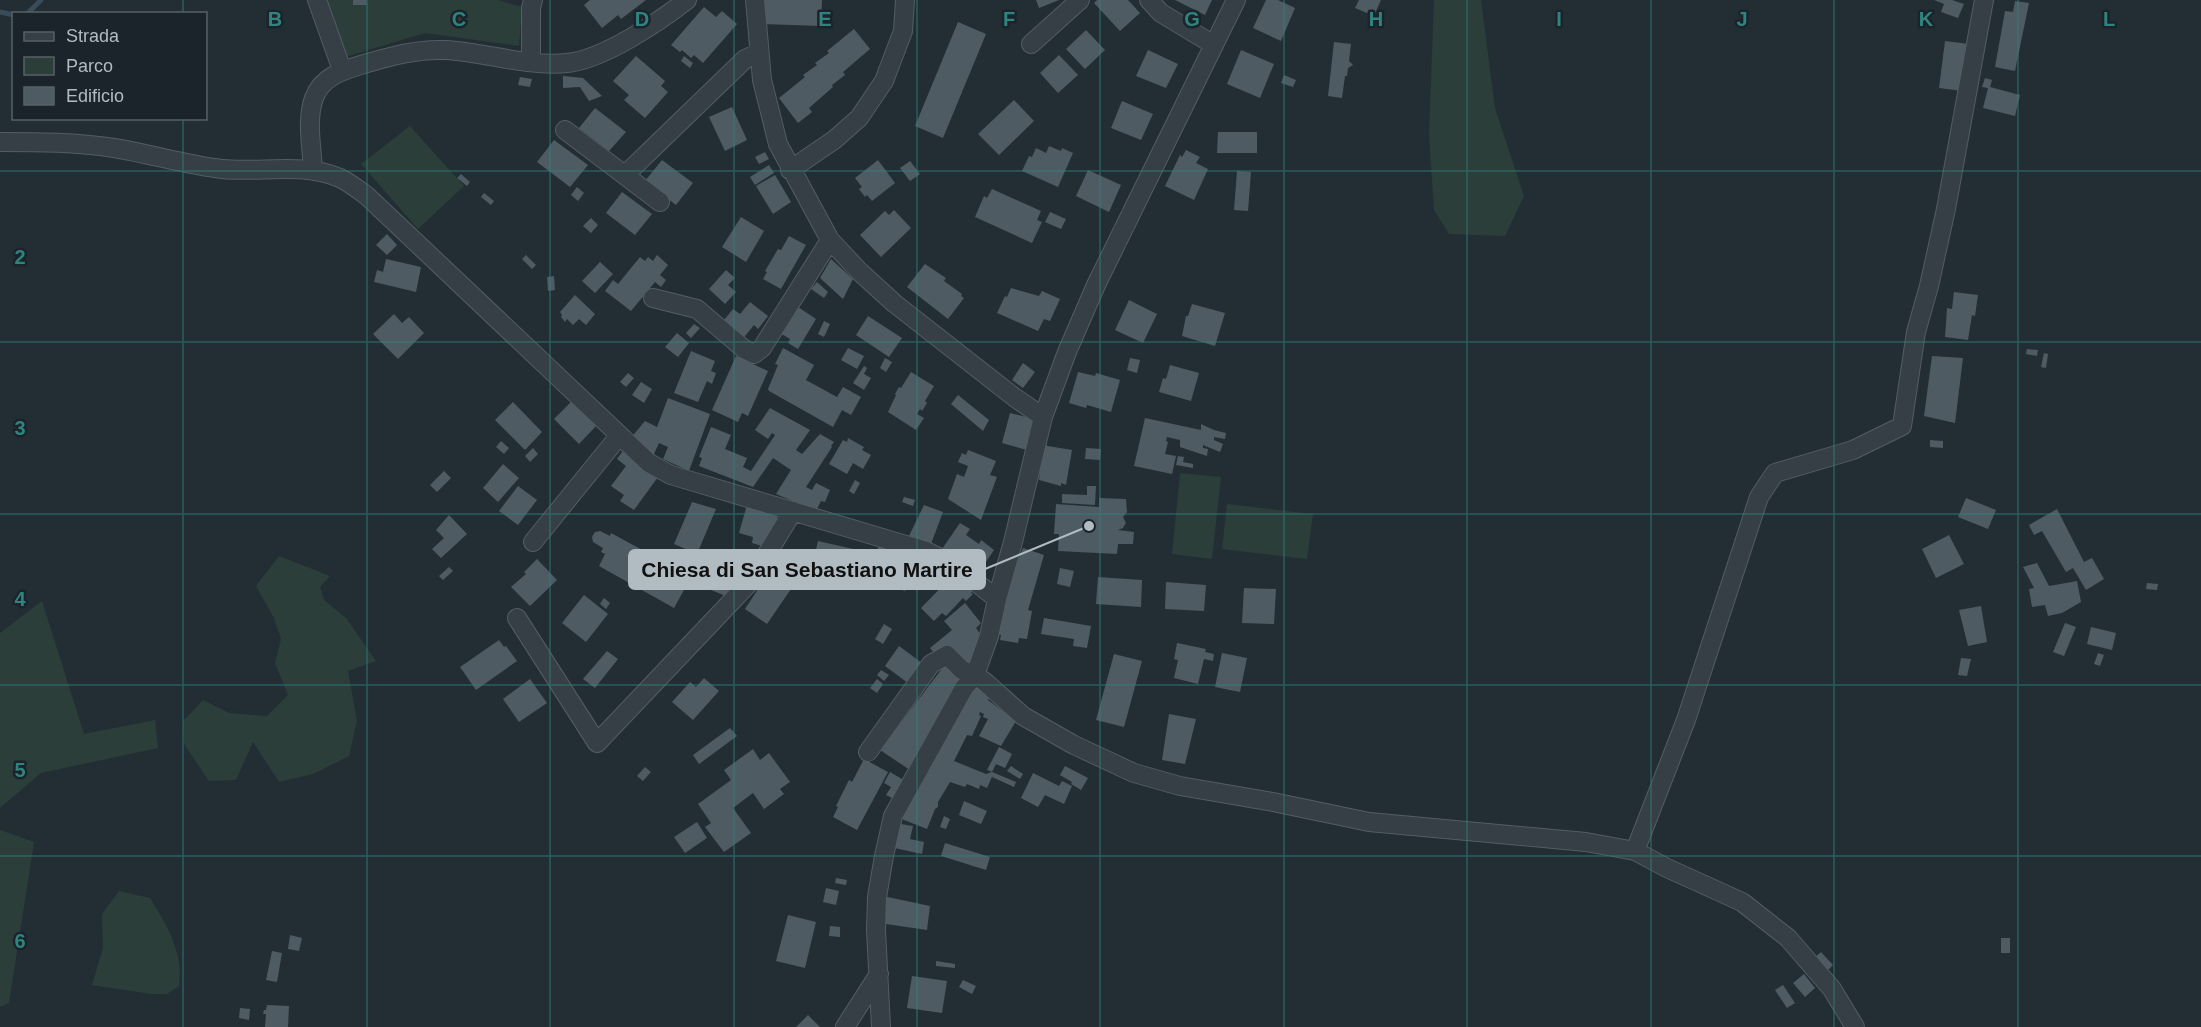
<svg xmlns="http://www.w3.org/2000/svg" width="2201" height="1027" viewBox="0 0 2201 1027" font-family="Arial,sans-serif">
<style>
.green{fill:#2b3e3a}
.lines{fill:none;stroke-linecap:round;stroke-linejoin:round}
.stream{stroke:#384d59;stroke-width:5}
.building{fill:#4e5b63}
.minor-casing{stroke:#535d63;stroke-width:20}
.minor{stroke:#363f45;stroke-width:18}
.grid{fill:none;stroke:#2f847f;stroke-width:1.5;stroke-opacity:0.55}
.grid-label{font-size:20px;text-anchor:middle;font-weight:bold;fill:#2f847f;stroke:#1b242a;stroke-width:5;stroke-linejoin:round;paint-order:stroke}
.leader{fill:none;stroke:#b0bbc2;stroke-width:2}
.callout-dot{fill:#b0bbc2;stroke:#1b242a;stroke-width:2}
.callout{fill:#b0bbc2;stroke:#b0bbc2;stroke-width:2}
.callout-label{font-size:21px;text-anchor:middle;font-weight:bold;fill:#111}
</style>
<rect width="100%" height="100%" fill="#232e34"/>
<path class="green" d="M321 0H498L522 7 519 46 425 33 342 58Z
M1434 0H1481L1495 108 1524 196 1505 236 1449 234 1434 210 1429 135Z
M410 126 464 186 418 229 361 164Z
M1180 473 1221 477 1212 559 1172 554Z
M1227 504 1313 514 1307 559 1222 549Z
M279 556 330 576 320 587 324 600 346 618 376 661 348 671 357 721 349 756 313 774 279 782 253 742 236 780 209 781 184 744 183 721 203 700 229 713 267 716 288 695 275 663 281 639 274 618 256 586Z
M42 601 84 734 155 720 158 748 41 773 0 808V633Z
M0 830 34 842 9 1003 0 1007Z
M119 891 150 898C167 925 184 954 179 986L167 994H151L92 985 103 948 102 914Z"/>
<g class="lines">
<path class="stream" d="M0 12 14 15
M27 14 41 0"/>
</g>
<path class="building" d="M353 0H366L367 5H353Z
M590 0H646L621 19 618 15 602 28 584 5Z
M763 0H822L821 26 763 24Z
M1036 0H1059L1039 8Z
M1097 0H1128L1140 13 1120 31 1094 3Z
M1175 0H1212L1205 15Z
M1266 0H1278L1295 8 1281 41 1253 28Z
M1359 0H1381L1374 16 1355 8Z
M1934 0H1952L1964 4 1958 18 1941 12 1944 4Z
M2015 1 2029 3 2015 71 1995 67 2005 11 2013 12Z
M704 7 716 17 722 11 737 24 703 63 694 55 691 58 682 50 680 52 671 45Z
M958 22 986 34 943 138 915 126Z
M854 29 870 49 843 72 845 75 832 85 833 87 809 108 812 112 798 123 779 98 805 77 803 75 817 65 815 63 829 53 827 51Z
M1086 30 1105 50 1085 69 1066 49Z
M1945 41 1969 44 1963 91 1939 88Z
M1334 42 1351 44 1349 61 1353 65 1348 68 1347 76H1345L1342 98 1328 96Z
M1148 50 1178 64 1166 88 1136 76Z
M1241 50 1274 64 1260 98 1227 84Z
M1059 55 1078 75 1058 93 1040 73Z
M636 56 665 81 661 86 668 92 645 118 624 100 629 95 613 81Z
M684 56 693 63 690 68 681 61Z
M1284 75 1296 80 1293 87 1281 83Z
M563 76 583 78 602 96 589 101 580 87 563 88Z
M520 77 532 79 530 87 518 85Z
M1985 78 1992 80 1990 87 2020 95 2015 116 1983 108 1988 88 1982 87Z
M1014 100 1034 121 999 155 978 134Z
M1122 101 1153 114 1141 140 1111 128Z
M732 107 747 140 725 151 709 117Z
M595 108 626 132 609 151 579 128Z
M1218 132H1257V153H1217Z
M554 140 588 165 570 187 537 162Z
M1049 146 1061 151 1062 148 1073 153 1058 187 1022 171 1029 156 1032 157 1036 148 1046 153Z
M1186 150 1200 157 1196 163 1208 169 1194 200 1165 186 1180 155 1182 157Z
M765 152 769 159 759 164 755 157Z
M662 160 693 183 676 205 645 181Z
M878 160 895 183 872 201 867 195 865 197 859 189 862 187 855 178Z
M910 161 920 174 910 181 900 168Z
M769 165 774 173 755 185 750 177Z
M1088 170 1121 185 1109 212 1076 196Z
M1237 171 1251 172 1248 211 1234 210Z
M461 174 470 182 467 186 457 178Z
M775 175 791 202 773 214 756 186Z
M577 187 584 193 578 201 571 195Z
M992 189 1041 211 1037 220 1042 222 1032 243 975 217 984 196 987 198Z
M622 192 652 214 635 235 606 213Z
M484 193 494 201 491 205 481 197Z
M894 210 911 228 881 257 860 235 885 211 889 215Z
M1050 212 1066 219 1061 229 1045 222Z
M741 217 764 231 746 262 722 247Z
M591 218 598 225 591 233 583 226Z
M387 234 397 245 387 255 376 245Z
M789 236 806 245 781 289 763 279 767 272 765 271 778 249 781 250Z
M526 255 536 265 532 269 522 259Z
M657 255 668 265 660 275 666 280 661 287 655 282 631 311 605 291 613 280 618 284 640 257 645 261 648 257 653 261Z
M386 259 421 267 416 292 374 282 377 270 383 272Z
M831 259 853 279 843 299 820 278Z
M600 262 613 274 595 293 582 281Z
M925 264 946 278 944 281 962 294 961 296 964 298 948 319 907 287Z
M726 270 735 278 728 285 736 292 725 304 709 289Z
M554 276 555 290 548 291 547 277Z
M817 282 828 292 824 298 811 289Z
M1011 288 1039 296 1042 291 1060 299 1050 321 1044 319 1038 331 997 313 1005 296 1007 297Z
M1954 292 1978 295 1975 316 1972 315 1968 340 1945 337 1947 308 1952 309Z
M575 295 595 314 586 325 579 319 573 325 567 319 565 322 561 317 562 315 560 312Z
M1129 300 1157 314 1143 343 1115 330Z
M750 302 768 316 758 329 754 325 741 341 720 325 733 309 740 314Z
M1192 304 1225 313 1215 346 1182 336 1186 316H1188Z
M795 305 816 319 798 349 788 343 790 339 778 332Z
M394 314 402 323 409 317 424 333 398 359 373 334Z
M868 316 902 338 889 357 856 335Z
M824 321 830 324 824 337 818 334Z
M694 324 700 328 691 338 686 333Z
M677 333 689 343 678 357 665 347Z
M783 348 814 365 806 380 837 397 843 387 861 397 851 415 842 410 833 427 769 391 768 389 778 365 775 364Z
M848 348 864 356 857 369 841 360Z
M2027 349 2038 350 2037 356 2026 354Z
M691 351 715 361 711 371 716 373 712 384 707 381 698 402 674 393Z
M2044 353 2048 354 2046 368 2041 367Z
M736 356 768 371 748 416 742 413 738 422 712 410Z
M1932 356 1963 358 1955 423 1924 416Z
M885 358 892 362 886 372 880 368Z
M1130 358 1140 360 1137 373 1127 370Z
M1023 363 1035 372 1023 388 1012 380Z
M1170 365 1199 373 1191 401 1159 392 1163 378 1166 379Z
M864 366 867 368 864 374 871 378 864 390 853 383Z
M911 372 934 386 925 401 927 403 922 411 920 409 917 414 924 418 916 430 888 412 896 395 895 394 899 387 901 388Z
M1078 372 1095 376 1096 373 1120 380 1111 412 1087 405 1086 408 1069 403Z
M628 373 634 378 626 387 620 382Z
M641 382 652 389 644 403 632 395Z
M958 395 989 420 983 431 951 404Z
M668 398 710 414 689 471 663 459 668 447 659 443 653 456 630 439 645 421 657 427Z
M573 400 597 425 579 444 554 419Z
M513 402 542 432 525 450 495 420Z
M770 408 810 430 796 450 802 454 820 434 834 442 831 446 832 447 806 487 812 490 816 483 830 490 825 502 821 501 816 511 776 494 791 470 773 458 753 487 699 466 702 458 699 457 711 427 731 435 725 449 747 458 743 467 751 471 775 435 772 433 768 439 755 430Z
M1010 413 1035 419 1027 450 1002 443Z
M1145 418 1201 430V424L1214 430 1226 433 1225 439 1214 437V440L1223 444 1220 452 1203 445V448L1208 449 1207 456 1180 447V440L1167 437 1166 441 1168 442 1165 454 1176 456 1172 474 1134 466Z
M848 438 864 447 862 450 871 455 863 469 853 463 847 474 829 464 843 440 847 442Z
M1930 440 1943 441V448L1930 447Z
M501 441 509 448 504 454 496 447Z
M1042 445 1072 450 1066 485 1061 483V486L1039 480Z
M533 448 538 454 530 462 525 456Z
M625 448 658 477 634 510 620 501 624 495 611 486 626 466 617 459Z
M1086 448 1101 449 1100 460 1085 459Z
M968 450 996 461 990 475 997 477 981 520 948 499 957 474 964 477 968 466 958 462 962 453 966 455Z
M1178 456 1184 457 1183 462 1193 464V468L1176 465Z
M503 464 519 478 498 502 483 488Z
M444 471 451 478 437 492 430 485Z
M855 480 860 483 854 494 849 491Z
M518 486 537 500 518 525 499 511Z
M1087 486H1096L1095 505 1062 503V494L1087 495Z
M904 497 915 500 913 506 902 502Z
M1099 498 1126 499 1127 512 1123 517 1126 523 1123 528 1118 530 1134 532 1133 544H1118L1117 554 1058 551 1059 534H1054L1056 504 1099 507Z
M1966 498 1996 510 1988 529 1958 517Z
M692 502 716 509 697 554 674 544Z
M747 505 778 515 772 535 766 547 752 543 753 537 739 533Z
M924 505 943 512 931 544 909 536Z
M2057 509 2084 562 2092 558 2104 579 2086 590 2073 568 2066 572 2042 531 2034 535 2029 525Z
M449 515 467 534 441 558 432 549 444 538 436 530Z
M960 523 970 529 966 535 979 544 981 540 994 550 978 574 942 549Z
M600 531 610 536 611 533 659 559 657 563 660 562 670 568 666 576 671 578 674 575 683 577 685 582 684 590 674 608 599 566 605 554 601 552 603 548 593 542 592 537 595 532Z
M1949 535 1964 564 1936 578 1922 549Z
M818 541 862 551 855 577 812 566Z
M879 544 890 547 886 559 876 555Z
M1023 548 1044 555 1028 610 1032 611 1027 639 1019 638 1018 643 1000 640 1001 635 995 634 1000 605Z
M537 559 557 580 530 606 511 587 526 574 524 572Z
M723 559 742 567 734 587H732L728 597 711 590Z
M899 561 934 573 929 586 926 585 925 590 907 584 905 591 895 588 898 580 893 578Z
M2037 563 2049 586 2077 581 2081 602 2062 613 2048 616 2045 605 2032 607 2029 589 2034 588 2023 567Z
M449 567 453 571 443 580 439 576Z
M1060 568 1074 571 1070 587 1057 584Z
M957 571 975 589 971 593 973 594 966 601 963 598 946 616 942 613 934 621 921 608Z
M768 574 791 589 767 624 745 609Z
M1098 577 1142 580 1141 607 1096 604Z
M1166 582 1206 585 1204 611 1165 609Z
M2147 583 2158 584 2157 590 2146 589Z
M1244 588 1276 589 1274 624 1242 623Z
M584 595 608 614 586 642 562 623Z
M604 598 610 603 606 609 600 604Z
M965 603 981 623 976 628 981 635 977 639 983 647 978 659 965 669 937 657 930 648 952 630 944 621Z
M1981 606 1987 642 1968 646 1959 610Z
M1044 618 1091 626 1087 648 1073 646 1074 639 1041 634Z
M2065 623 2076 627 2064 656 2053 652Z
M884 624 892 629 883 644 875 639Z
M2091 627 2116 633 2112 650 2087 644Z
M499 640 504 647 506 646 517 661 476 690 460 667Z
M1177 643 1206 649 1205 652 1214 654 1213 661 1204 659 1198 684 1174 678 1178 660 1174 659Z
M899 646 922 663 908 683 885 666Z
M607 651 618 659 595 688 583 679Z
M1222 653 1247 658 1240 692 1215 687Z
M2098 653 2104 655 2100 666 2094 664Z
M1114 654 1142 661 1124 727 1096 720Z
M1961 658 1971 659 1967 676 1958 675Z
M947 662 965 679 913 772 880 750Z
M881 670 889 675 884 681 877 675Z
M704 678 719 691 693 720 672 702 690 682 696 687Z
M530 679 547 703 519 722 503 699Z
M877 679 883 684 877 693 870 688Z
M975 685 990 695 988 700 1016 721 1001 746 979 736 988 719 983 717 984 714 980 712 979 715 981 716 972 736 967 735 954 761 986 774 992 772 987 770 999 747 1012 754 1005 768 996 764 992 772 1016 782 1014 787 992 777 987 788 980 785 979 789 967 784 965 787 950 782 938 802V807L935 809 927 829 899 818Z
M1169 714 1196 719 1185 764 1162 760Z
M730 728 737 736 699 764 693 755Z
M753 749 760 760 769 753 790 782 780 789 784 794 764 809 753 793 733 808 751 833 724 852 705 827 711 823 698 804 731 780 724 770Z
M864 759 888 772 857 830 833 817 838 807 836 806 849 780 852 782Z
M1011 766 1023 774 1020 779 1007 771Z
M1065 766 1088 778 1081 790 1071 784 1072 782 1060 775Z
M645 767 651 772 643 781 637 776Z
M890 772 907 782 896 800 886 795 891 787 884 783Z
M1033 773 1059 786 1062 781 1072 786 1064 804 1045 795 1038 807 1021 798Z
M964 801 987 811 981 824 959 815Z
M944 816 950 819 946 829 940 827Z
M697 822 707 838 685 853 674 837Z
M895 823 913 826 910 839 924 842 922 854 890 847Z
M945 843 990 857 986 870 941 856Z
M836 878 847 880 846 885 835 883Z
M826 888 839 891 836 905 823 902Z
M883 896 930 906 927 930 879 923Z
M788 915 816 922 805 968 776 961Z
M830 926 840 927V937L829 936Z
M290 935 302 938 299 951 288 949Z
M2001 938H2010V953H2001Z
M272 951 282 953 277 982 266 980Z
M1821 952 1833 965 1827 971 1814 958Z
M936 961 955 964V968L936 966Z
M1804 974 1815 988 1805 997 1793 983Z
M912 976 947 981 942 1013 907 1008Z
M963 980 976 986 972 994 959 987Z
M1783 985 1795 1003 1787 1008 1775 990Z
M267 1005 289 1006 288 1027H265L266 1014H263L264 1010H266Z
M240 1008 250 1009 249 1020 239 1018Z
M808 1015 820 1027H796Z"/>
<g class="lines">
<g class="minor-casing">
<path id="minor" d="M317 0 342 70
M755 0 762 80 778 144 830 240 860 272 894 303 1014 397 1043 417
M1149 0 1161 13 1214 45
M1031 44 1080 0
M531 62V8L533 0
M565 130 660 202
M0 142C38 142 76 142 114 148 151 154 186 165 222 169 261 173 303 162 340 178 350 183 359 190 367 196L649 463 671 475 926 551 953 564 997 599
M790 170 834 140 859 118 884 81 903 31 905 0
M313 171C312 148 306 120 314 98 322 76 344 70 364 64 392 56 416 49 445 50 485 52 526 67 567 63 602 60 659 22 687 0
M625 175 745 59 758 53
M653 298 697 309 744 349 754 354 762 348 830 240
M533 542 619 436
M517 618 597 743 750 582 793 511
M868 752 931 664 947 655 962 670 975 675 985 682 1023 716 1074 745 1134 773 1180 786 1273 802 1369 822 1586 842 1635 851 1667 868 1742 902 1788 938 1832 989 1855 1027
M1635 851 1686 720 1759 497 1775 473 1853 450 1902 426 1916 332 1929 286 1946 209 1984 0
M845 1027 879 974
M881 1027 876 930 877 897 884 856 893 816 964 688 975 675 989 636 997 599 1013 542 1043 417 1067 352 1096 285 1236 0"/>
</g>
<use href="#minor" class="minor"/>
</g>
<path class="grid" d="M183 0V14M367 0V1027M550 0V1027M734 0V1027M917 0V1027M1100 0V1027M1284 0V1027M1467 0V1027M1651 0V1027M1834 0V1027M2018 0V1027M183 118V1027M0 171H2201M0 342H2201M0 514H2201M0 685H2201M0 856H2201"/>
<g class="grid-label">
<text x="275" y="26">B</text>
<text x="459" y="26">C</text>
<text x="642" y="26">D</text>
<text x="825" y="26">E</text>
<text x="1009" y="26">F</text>
<text x="1192" y="26">G</text>
<text x="1376" y="26">H</text>
<text x="1559" y="26">I</text>
<text x="1742" y="26">J</text>
<text x="1926" y="26">K</text>
<text x="2109" y="26">L</text>
<text x="20" y="264">2</text>
<text x="20" y="435">3</text>
<text x="20" y="606">4</text>
<text x="20" y="777">5</text>
<text x="20" y="948">6</text>
</g>
<path class="leader" d="M1089 526L985 569"/>
<circle class="callout-dot" cx="1089" cy="526" r="6"/>
<rect class="callout" x="629" y="550" width="356" height="39" rx="6"/>
<g class="callout-label">
<text x="807" y="577">Chiesa di San Sebastiano Martire</text>
</g>
<rect x="12" y="12" width="195" height="108" fill="#1b242a" stroke="#576067" stroke-width="1.5"/>
<rect x="24" y="32" width="30" height="9" fill="#363f45" stroke="#576067" stroke-width="1.5"/>
<text x="66" y="42" font-size="18" fill="#b0bbc2">Strada</text>
<rect x="24" y="57" width="30" height="18" fill="#2b3e3a" stroke="#576067" stroke-width="1.5"/>
<text x="66" y="72" font-size="18" fill="#b0bbc2">Parco</text>
<rect x="24" y="87" width="30" height="18" fill="#4e5b63" stroke="#576067" stroke-width="1.5"/>
<text x="66" y="102" font-size="18" fill="#b0bbc2">Edificio</text>
</svg>
